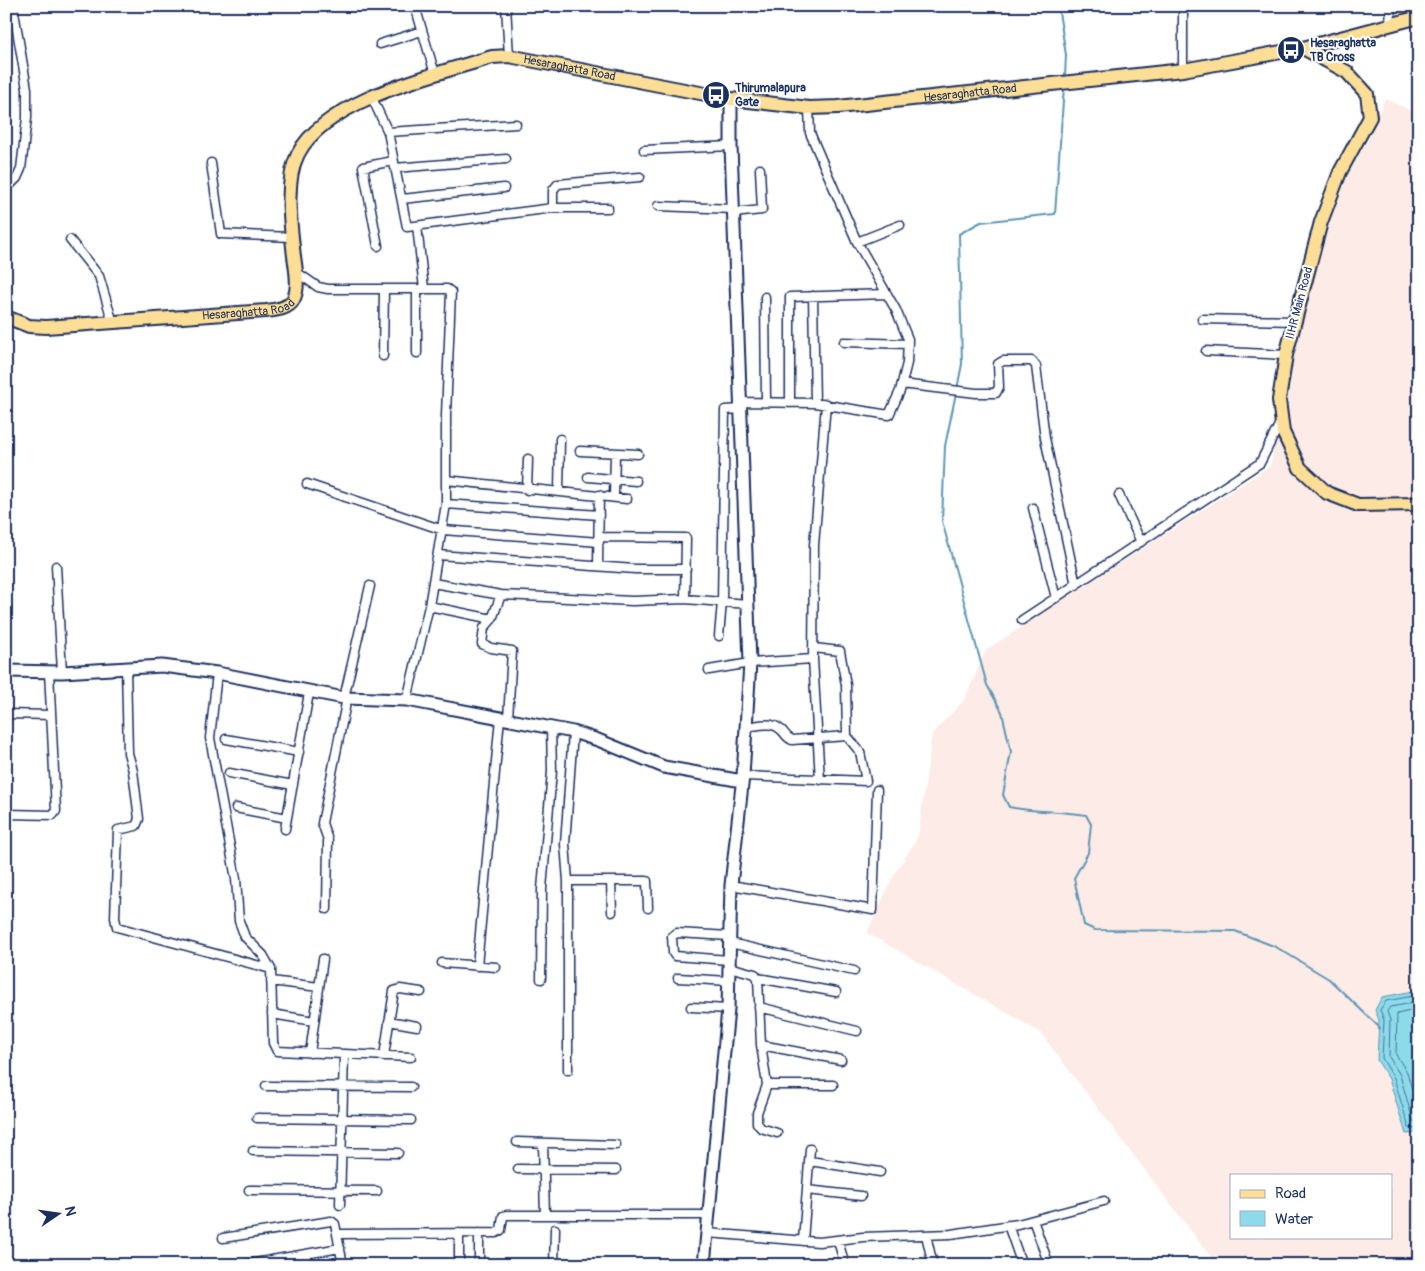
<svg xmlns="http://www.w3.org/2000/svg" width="1425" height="1271" viewBox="0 0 1425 1271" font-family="Pangolin,sans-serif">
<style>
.built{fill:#fcebe7;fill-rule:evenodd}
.water{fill:#8cdaea;stroke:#5f96b2}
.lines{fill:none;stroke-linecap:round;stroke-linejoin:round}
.shore{stroke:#487396;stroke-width:1}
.stream{stroke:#5f96b2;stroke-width:2}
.street-casing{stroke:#1b2f5e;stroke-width:11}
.secondary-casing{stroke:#1b2f5e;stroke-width:15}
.primary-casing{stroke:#1b2f5e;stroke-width:16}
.street{stroke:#fff;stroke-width:8}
.secondary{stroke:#fff;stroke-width:11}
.primary{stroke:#fcde96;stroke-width:12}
.labels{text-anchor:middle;stroke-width:4;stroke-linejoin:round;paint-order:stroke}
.poi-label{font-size:12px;font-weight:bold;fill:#1b2f5e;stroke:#fff;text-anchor:start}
.street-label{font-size:12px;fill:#1b2f5e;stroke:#fff}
</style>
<rect width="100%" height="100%" fill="#fff"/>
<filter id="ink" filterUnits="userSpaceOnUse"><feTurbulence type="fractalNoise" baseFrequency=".02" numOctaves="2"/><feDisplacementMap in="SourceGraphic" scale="10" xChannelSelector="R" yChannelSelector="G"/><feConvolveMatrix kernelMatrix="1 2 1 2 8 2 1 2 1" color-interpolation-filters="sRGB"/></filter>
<g filter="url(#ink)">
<path class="built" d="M1385 99 1419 114V1265H1217L1040 1032 867 933 894 875 918 837 932 734 965 699 986 650 1270 466 1314 269 1342 183 1367 142ZM1231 1175H1391V1237H1231Z"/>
<path class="water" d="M1419 990V1133L1406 1134 1389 1079 1377 1060 1379 1020 1375 1010 1382 997Z"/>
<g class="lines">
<path class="shore" d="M1419 995 1386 1001 1380 1010 1384 1020 1382 1058 1394 1078 1409 1128 1419 1129
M1419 1002 1390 1007 1387 1011 1390 1020 1389 1057 1400 1075 1413 1121 1419 1122
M1419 1009 1397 1014 1396 1055 1407 1072 1419 1114"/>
<path class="stream" d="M1058 6 1066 55 1065 77
M957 389 962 364 959 234 981 222 1055 214 1064 87
M956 393 945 446 942 521 987 685 1002 712 1011 752 1003 795 1009 807C1035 812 1060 811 1086 815L1091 824 1088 853 1074 878 1084 925 1095 930 1235 931 1276 947 1329 979 1380 1028"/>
<g class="street-casing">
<path id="street" d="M415 6 435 74
M506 6 509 56
M1390 23 1391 6
M380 44 422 31
M1183 70V6
M372 98 388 132 407 227 553 208V190L558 184 640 177
M388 132 516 124
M644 150 731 146
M211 163 221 234 292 237
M395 168 506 159
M6 189 17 178 21 169 27 118V89L13 6
M402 199 504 188
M658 206 733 209
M553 208H608
M733 213 762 210 760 169
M417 226 424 289
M70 240 99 276 113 323
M857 242 900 225
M378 246 363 167 393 161
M295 271 318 287 328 289H447L451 292 446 415V504L429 606 407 700
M417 289V353
M813 296 815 403
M765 297 766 402
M1202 319 1293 321
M844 342 908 344
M1206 351 1286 355
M383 356 384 289
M902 384 976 393H996L999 387 998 364 1003 361H1032L1036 366 1045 438 1076 585
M741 402 815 403 889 415 900 391 907 363 908 339 896 310 857 242 810 133 809 108
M790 403V297L887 294
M580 451 638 454
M588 477 636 481
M446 480 627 499
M307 484 443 530 599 542
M527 490 528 459
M559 492 560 439
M1119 495 1141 542
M614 497 615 453
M446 504 599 515
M1033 508 1056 598
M599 537 686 538 685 599 748 604
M438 555 635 569H686
M56 566 62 672
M598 566 599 495
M433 583 501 595 492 619 484 628 482 644 491 648 512 651 508 719
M501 595 633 601 685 599
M429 606 492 619
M1022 620 1260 463 1281 421
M719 636 722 602 725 410 742 409
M814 648 840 651 846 685 847 736
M126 667 128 753 133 771 139 819 136 826 118 830 115 918 117 927 271 969 273 1043 277 1051 411 1057
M709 670 750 663 813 659
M217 673 210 738 236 879 239 921 245 937 263 955 271 969
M344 698 370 586
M6 714 51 715
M226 739 299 752
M229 773 293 785
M743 776 866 781 860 752 847 736 792 740C785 737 785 732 780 729 771 721 757 726 746 727
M820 780 813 659 814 545 826 404
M236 808 287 818
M6 814 53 815 56 811 49 672
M285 829 309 693
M568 881H647L648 908
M611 881 612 912
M731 885 873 910 877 790
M327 909 328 840 322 823 347 698
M730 943 854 971
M729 960 675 956 673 953 672 936 677 933 730 936
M442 963 496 967
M477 966 500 718
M729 967 755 974 758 978 761 1045 767 1085 757 1113V1123L761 1128 777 1133
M678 978 729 981
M758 978 836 992
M541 979 542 889 552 771 551 727
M271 981 319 987
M691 1007 728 1009
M759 1007 857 1031
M272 1014 314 1021
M389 1021 417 1026
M761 1045 841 1060
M310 1053 323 959
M384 1056 394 991 400 989 421 992
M568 1070V881L565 844 573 732
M767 1085H833
M266 1086 411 1087
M257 1118 411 1120
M517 1142 616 1145
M543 1143 545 1215
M253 1151 398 1153
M810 1161 880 1172
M518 1169 616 1170
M249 1190 377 1191
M807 1190 861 1196
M340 1205 344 1054
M1033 1220 1049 1265
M1008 1225 1022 1265
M707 1233 819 1242 863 1237 951 1234 1018 1224 1104 1201
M338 1234 496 1233 501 1230 503 1216 507 1215H709
M926 1235 933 1265
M223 1238 331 1221 335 1224 343 1265
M803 1241 810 1149
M838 1241 845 1265
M243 1265 340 1248
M459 1265V1233
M479 1265V1233
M554 1265 555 1229"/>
</g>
<g class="secondary-casing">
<path id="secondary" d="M6 671 62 672 162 666 217 673 344 698 407 700 573 732 598 740 664 767 742 781
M704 1265 728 1009 731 885 743 776 750 663 731 146V99"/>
</g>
<g class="primary-casing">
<g id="primary">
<path d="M1303 48 1347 72 1367 94 1370 117 1340 172 1321 222 1286 355 1279 400 1283 432 1300 468 1327 493 1358 505 1419 504"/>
<path id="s1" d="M6 317 29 326 46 327 266 311C275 310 288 309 293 300 301 286 294 263 293 247 290 219 285 180 298 154 326 99 437 74 492 57L509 56 731 99 809 108 838 107 1183 70 1303 48 1419 17"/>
</g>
</g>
<use href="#street" class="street"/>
<use href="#secondary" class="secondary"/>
<use href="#primary" class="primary"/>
</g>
</g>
<defs>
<g id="bus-disc" transform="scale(1.4375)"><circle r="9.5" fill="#1b2f5e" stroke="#fff"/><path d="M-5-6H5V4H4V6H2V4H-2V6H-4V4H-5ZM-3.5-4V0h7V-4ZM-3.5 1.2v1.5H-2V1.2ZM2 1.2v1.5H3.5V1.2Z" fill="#fff"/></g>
</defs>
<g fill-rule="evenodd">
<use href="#bus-disc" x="1291" y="50"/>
<use href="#bus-disc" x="716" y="95"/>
</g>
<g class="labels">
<g class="poi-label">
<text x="1310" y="47">Hesaraghatta<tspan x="1310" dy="14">TB Cross</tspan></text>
<text x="735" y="92">Thirumalapura<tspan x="735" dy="14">Gate</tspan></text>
</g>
<g class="street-label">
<text dy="4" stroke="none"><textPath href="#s1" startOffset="741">Hesaraghatta Road</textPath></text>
<text dy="4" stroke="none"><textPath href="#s1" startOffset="1146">Hesaraghatta Road</textPath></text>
<text transform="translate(1299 303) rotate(-75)" y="4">IIHR Main Road</text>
<text dy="4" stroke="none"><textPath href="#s1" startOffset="245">Hesaraghatta Road</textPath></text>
</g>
</g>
<rect width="1425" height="1271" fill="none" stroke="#fff" stroke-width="25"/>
<rect x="12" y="12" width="1400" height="1246" fill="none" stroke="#1b2f5e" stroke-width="2" filter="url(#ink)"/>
<rect x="1230" y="1174" width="162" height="65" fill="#ffffff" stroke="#a4acbf"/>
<rect x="1240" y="1190" width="25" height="8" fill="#fcde96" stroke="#a4acbf"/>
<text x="1275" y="1198" font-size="15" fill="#1b2f5e">Road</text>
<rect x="1240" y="1211" width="25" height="15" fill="#8cdaea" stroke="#a4acbf"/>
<text x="1275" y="1224" font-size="15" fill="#1b2f5e">Water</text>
<g transform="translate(58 1214) rotate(77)" stroke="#ffffff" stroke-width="4" paint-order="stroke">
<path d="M0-4L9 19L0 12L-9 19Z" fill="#1b2f5e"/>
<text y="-8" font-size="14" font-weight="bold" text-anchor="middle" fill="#1b2f5e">N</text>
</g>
</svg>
